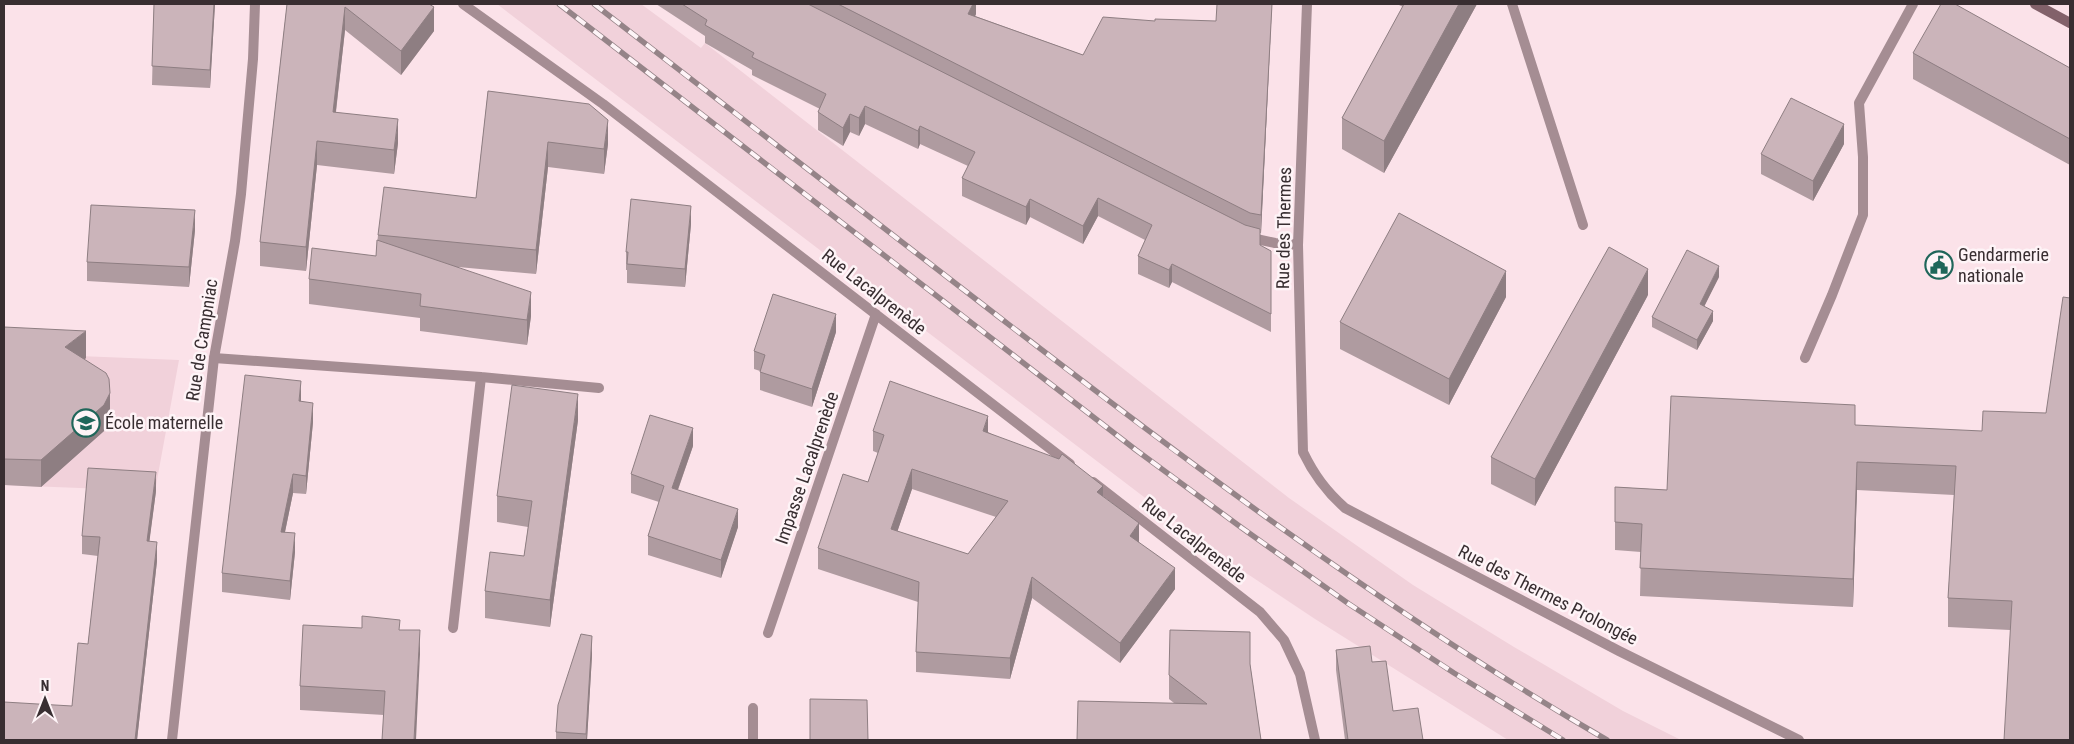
<svg xmlns="http://www.w3.org/2000/svg" width="2074" height="744" viewBox="0 0 2074 744" font-family="'Roboto Condensed',sans-serif">
<style>
.built{fill:#f1d1da}
.lines{fill:none;stroke-linecap:round;stroke-linejoin:round}
.service{stroke:#a58d93;stroke-width:10}
.minor{stroke:#a58d93;stroke-width:10}
.secondary{stroke:#82616a;stroke-width:10}
.rail-casing{stroke:#958488;stroke-width:5.5}
.rail{stroke:#fef4f7;stroke-width:4;stroke-dasharray:11;stroke-linecap:butt}
.wall{fill:#af9ba0;fill-rule:evenodd}
.shaded-wall{fill:#8e7e82}
.building{fill:#cbb4ba;stroke:#8e7e82;fill-rule:evenodd}
.labels{text-anchor:middle;stroke-width:5;stroke-linejoin:round;paint-order:stroke}
.street-label{font-size:18px;fill:#382e31;stroke:#fef4f7}
.poi-label{font-size:18px;fill:#382e31;stroke:#fef4f7;text-anchor:start}
</style>
<rect width="100%" height="100%" fill="#fbe2e9"/>
<path class="built" d="M497 4H641L701 48 705 43 1289 498 1413 585 1514 647 1623 711 1681 740H1508L1315 619 1228 561Z
M4 353 179 360 155 491 4 485Z"/>
<g class="lines">
<path class="service" d="M1512 4 1583 225
M214 358 481 377 599 388
M1805 358 1832 295 1863 215V157L1859 103 1913 4
M453 628 481 377"/>
<path class="minor" d="M463 4 603 104 1070 464
M1307 4 1298 245 1303 452C1314 475 1326 491 1345 508L1619 651 1799 740
M1247 237 1275 243 1298 245
M1093 482 1260 612 1284 640 1300 674 1315 740
M768 633 876 314
M753 708V740
M172 740 214 358 235 241 241 194 253 59 255 4"/>
<path class="secondary" d="M2035 4 2070 23"/>
<g class="rail-casing">
<path id="rail" d="M559 4 1136 450 1242 528 1349 604 1454 673 1563 740
M594 4C722 103 850 202 977 300 1180 457 1385 611 1607 740"/>
</g>
<use href="#rail" class="rail"/>
</g>
<path class="wall" d="M154 4H215L210 88 152 85Z
M287 4H429L434 31 401 75 345 30 336 112 398 143 394 174 317 165 306 271 260 266V242Z
M656 4H976V14L975 16 1083 55 1155 21H1216L1272 4 1261 233H1260V246L1271 251V332L1172 282 1169 288 1138 274V256L1145 240 1098 216 1083 244 1030 217 1026 225 962 196V178L968 166 920 144 918 149 865 124 859 136 850 132 843 146 818 130V112L820 109 752 75V70L705 43V36Z
M1397 4H1477L1384 173 1342 149V118L1403 7Z
M1913 53 2070 68V165L1913 79Z
M488 91 608 144 604 174 548 167 536 274 458 267 531 316 527 345 420 331V318L309 304V279L376 256 378 235 476 198Z
M1844 144 1813 201 1761 174V154Z
M691 224 685 287 627 283V270H626V252Z
M195 230 189 287 87 281V262Z
M1719 277 1704 306 1713 321 1697 350 1652 327V317Z
M1648 295 1535 506 1491 484V457Z
M1506 297 1449 405 1340 349V322Z
M2070 298 2010 630 1948 627V598L1954 495 1857 490 1853 607 1640 596 1641 552 1615 550V487L1667 490 1982 431 2046 413Z
M4 327 86 358 84 360 110 420 104 431 41 487 4 485Z
M836 332 812 407 760 390V371L754 369V351Z
M301 401 313 422 306 494 293 493 285 532 295 552 290 600 222 592V573Z
M578 420 550 627 485 618V591L524 556 528 527 497 522V496Z
M873 431 988 432 1103 496 1175 589 1120 663 1032 598 1010 679 916 672V652L918 602 818 569V548L868 482 878 453 873 451ZM912 489 996 517 968 554 897 532Z
M693 446 678 490 738 527 721 578 648 555V536L659 502 631 493V474Z
M156 491 149 542 157 561 137 740H4L72 706 88 644 98 556 82 554V536Z
M400 630 420 654 384 715 300 710V686Z
M1336 650 1372 662 1393 711 1423 740H1345L1336 670Z
M592 655 587 740H556V732Z
M1250 664 1261 740 1174 703 1169 699V675Z"/>
<path class="shaded-wall" d="M214 4H215L210 88V70Z
M973 4H976V14L968 32V14Z
M1272 4 1261 233V215Z
M1459 4H1477L1384 173V141Z
M345 7V30L333 136V112Z
M434 7V31L401 75V51Z
M865 106V124L859 136V118Z
M850 114V132L843 146V128Z
M398 119V143L394 174V150Z
M608 120V144L604 174V149Z
M1844 124V144L1813 201V181Z
M920 126V144L918 149V131Z
M317 141V165L306 271V247Z
M548 142V167L536 274V250Z
M1098 198V216L1083 244V226Z
M1030 199V217L1026 225V207Z
M691 206V224L685 287V269Z
M195 210V230L189 287V267Z
M1172 264V282L1169 288V270Z
M1719 266V277L1700 315V304Z
M1648 269V295L1535 506V479Z
M1506 271V297L1449 405V379Z
M531 292V316L527 345V320Z
M1713 311V321L1697 350V340Z
M836 314V332L812 407V389Z
M86 331V358L65 374V347Z
M301 381V400L299 420V401Z
M110 393V420L104 431 41 487V460Z
M578 394V420L550 627V600Z
M313 403V422L306 494V476Z
M988 416V436L983 431Z
M693 428V446L672 506V488Z
M1857 462V490L1853 607V579Z
M912 469V489L891 550V529Z
M156 472V491L147 560V541Z
M293 474V493L281 551V532Z
M1103 486V506L1097 492Z
M738 509V527L721 578V560Z
M1139 523V544L1130 536Z
M295 533V552L290 600V581Z
M157 542V561L137 740H135Z
M1175 568V589L1120 663V643Z
M1032 577V598L1010 679V658Z
M420 630V654L416 740H414Z
M592 636V655L587 740H586Z"/>
<path class="building" d="M154 4H214L210 70 152 66Z
M287 4H429L434 7 401 51 345 7 333 112 398 119 394 150 317 141 306 247 260 242Z
M682 4H808L1245 225 1260 229V245L1271 251V314L1172 264 1169 270 1138 256 1152 225 1098 198 1083 226 1030 199 1026 207 962 178 975 152 920 126 918 131 865 106 859 118 850 114 843 128 818 112 826 94 752 57 754 53 705 25 707 20Z
M838 4H973L968 14 1083 55 1103 17 1155 21V19L1216 21 1217 4H1272L1261 215 1250 213Z
M1404 4H1459L1384 141 1342 118Z
M1941 4H1955L2070 68V139L1913 53Z
M488 91 589 104 608 120 604 149 548 142 536 250 378 235 384 187 476 198Z
M1791 98 1844 124 1813 181 1761 154Z
M631 199 691 206 685 269 627 264 628 252H626Z
M91 205 195 210 189 267 87 262Z
M1399 213 1506 271 1449 379 1340 322Z
M377 240 531 292 527 320 420 306 421 294 309 279 312 248 376 256Z
M1609 247 1648 269 1535 479 1491 457Z
M1687 250 1719 266 1700 304 1713 311 1697 340 1652 317Z
M773 294 836 314 812 389 760 372 765 355 754 351Z
M2063 297 2070 298V740H2004L2012 601 1948 598 1956 466 1857 462 1853 579 1640 568 1642 524 1615 522V487L1667 490 1671 396 1855 405V425L1982 431 1983 411 2046 413Z
M4 327 86 331 65 347 106 373 109 379 110 393 104 405 41 460 4 459Z
M245 375 301 381 299 401 313 403 306 476 293 474 281 532 295 533 290 581 222 573Z
M890 381 988 416 983 431 1059 459 1062 454 1103 486 1097 492 1139 523 1130 536 1175 568 1120 643 1032 577 1010 658 916 652 919 582 818 548 843 474 868 482 884 435 873 431ZM912 469 1008 501 968 554 891 529Z
M512 385 578 394 550 600 485 591 490 552 524 556 532 501 497 496Z
M650 415 693 428 672 488 738 509 721 560 648 536 664 486 631 474Z
M88 468 156 472 147 541 157 542 135 740H4V702L72 706 78 643 88 644 100 537 82 536Z
M362 616 400 620 399 630H420L414 740H382L385 691 300 686 303 625 362 628Z
M1170 630 1250 632V664L1261 740H1077L1078 701 1207 704 1169 675Z
M581 634 592 636 586 734 556 732 558 705Z
M1370 646 1372 662 1386 661 1393 711 1418 708 1423 740H1348L1336 650Z
M810 699 867 700 868 740H810Z"/>
<defs>
<g id="civic-ring" transform="scale(1.4375)"><circle r="9.5" fill="#fef4f7" stroke="#1f665a" stroke-width="1.5"/><path d="M-.6-6.5H3V-4.5H.6V-3L4-1V1h2V6H-6V1h2V-1L-.6-3ZM-1.2 2.5V6h2.4V2.5Z" fill="#1f665a"/></g>
<g id="school-ring" transform="scale(1.4375)"><circle r="9.5" fill="#fef4f7" stroke="#1f665a" stroke-width="1.5"/><path d="M0-5L7-2L0 1L-7-2ZM-4 1L0 2.5L4 1V4Q0 6-4 4Z" fill="#1f665a"/></g>
</defs>
<g fill-rule="evenodd">
<use href="#civic-ring" x="1939" y="265"/>
<use href="#school-ring" x="86" y="423"/>
</g>
<g class="labels">
<g class="street-label">
<text transform="translate(1284 228) rotate(-89)" y="6">Rue des Thermes</text>
<text transform="translate(874 292) rotate(38)" y="6">Rue Lacalprenède</text>
<text transform="translate(202 340) rotate(-81)" y="6">Rue de Campniac</text>
<text transform="translate(807 468) rotate(-71)" y="6">Impasse Lacalprenède</text>
<text transform="translate(1194 540) rotate(38)" y="6">Rue Lacalprenède</text>
<text transform="translate(1548 595) rotate(27)" y="6">Rue des Thermes Prolongée</text>
</g>
<g class="poi-label">
<text x="1958" y="261">Gendarmerie<tspan x="1958" dy="21">nationale</tspan></text>
<text x="105" y="429">École maternelle</text>
</g>
</g>
<rect width="2074" height="744" fill="none" stroke="#382e31" stroke-width="10"/>
<g transform="translate(45 699)" stroke="#fef4f7" stroke-width="4" paint-order="stroke">
<path d="M0-4L9 19L0 12L-9 19Z" fill="#382e31"/>
<text y="-8" font-size="14" font-weight="bold" text-anchor="middle" fill="#382e31">N</text>
</g>
</svg>
